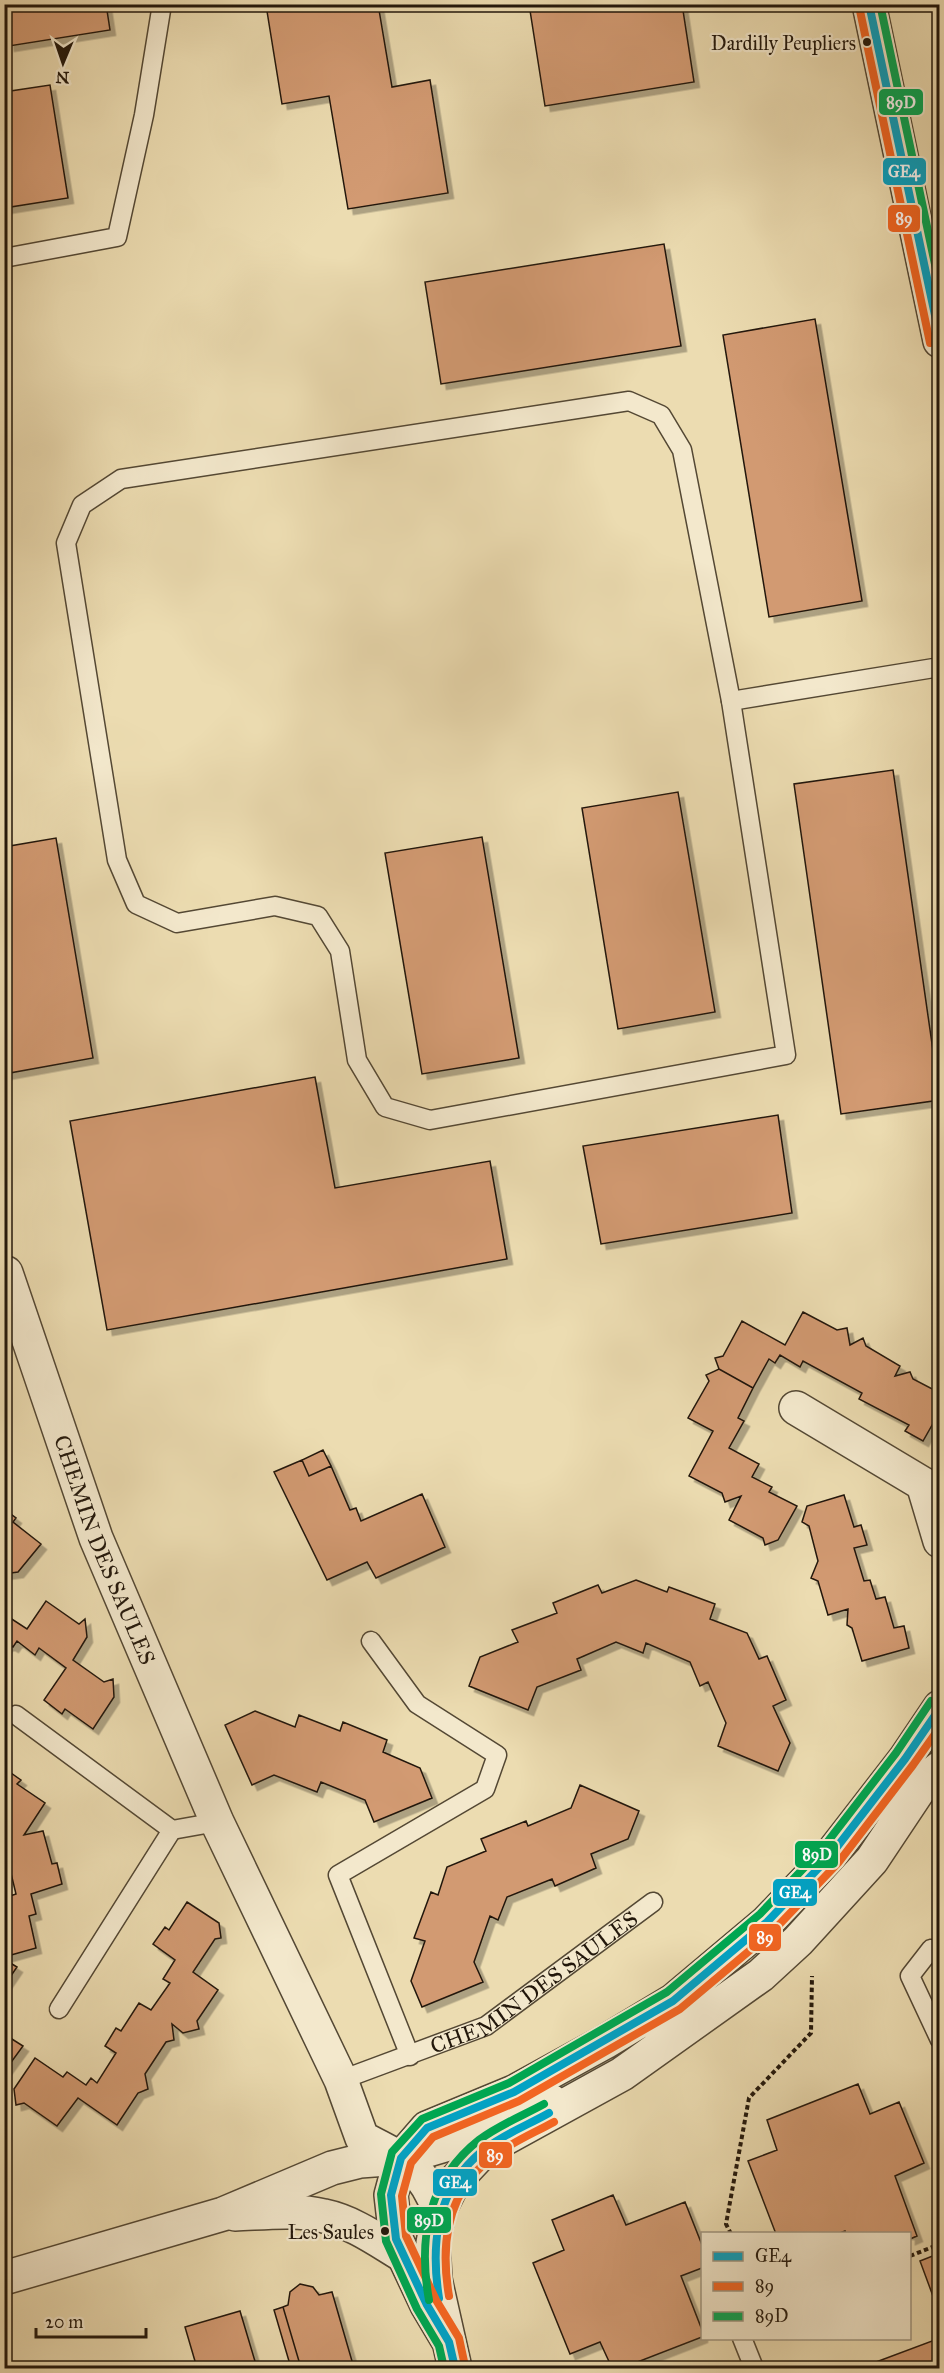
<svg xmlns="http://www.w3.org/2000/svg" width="944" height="2373" viewBox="0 0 944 2373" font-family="'IM FELL Great Primer',serif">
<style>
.building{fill:#d29a72;stroke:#22170b;stroke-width:1.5;filter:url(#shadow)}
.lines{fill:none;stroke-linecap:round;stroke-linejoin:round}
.service-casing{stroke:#544834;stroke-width:21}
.minor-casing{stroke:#544834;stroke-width:36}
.tertiary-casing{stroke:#544834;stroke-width:36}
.path{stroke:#22170b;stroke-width:4;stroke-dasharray:4.5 3;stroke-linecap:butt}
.service{stroke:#f3e8cc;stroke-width:18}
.minor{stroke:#f3e8cc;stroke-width:33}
.tertiary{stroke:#f3e8cc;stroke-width:33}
.bus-1-casing{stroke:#f3e8cc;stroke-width:12}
.bus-2-casing{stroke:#f3e8cc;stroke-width:12}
.bus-3-casing{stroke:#f3e8cc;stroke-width:12}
.bus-1{stroke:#02a2c4;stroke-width:8}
.bus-2{stroke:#f26522;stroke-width:8}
.bus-3{stroke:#00a651;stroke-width:8}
.bus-dot{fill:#22170b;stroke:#f3e8cc;stroke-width:2}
.labels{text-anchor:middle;stroke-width:4.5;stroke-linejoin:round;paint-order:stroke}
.bus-label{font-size:20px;fill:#22170b;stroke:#f3e8cc;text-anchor:end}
.street-label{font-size:22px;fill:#22170b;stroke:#f3e8cc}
.line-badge{stroke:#f3e8cc;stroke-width:2}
.badge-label{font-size:16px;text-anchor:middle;font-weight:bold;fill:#fff}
</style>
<defs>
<filter id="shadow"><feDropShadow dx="5.5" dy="5.5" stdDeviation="0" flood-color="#0004"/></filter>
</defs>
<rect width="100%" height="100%" fill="#ecdcb1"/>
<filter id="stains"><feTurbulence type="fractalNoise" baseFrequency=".00333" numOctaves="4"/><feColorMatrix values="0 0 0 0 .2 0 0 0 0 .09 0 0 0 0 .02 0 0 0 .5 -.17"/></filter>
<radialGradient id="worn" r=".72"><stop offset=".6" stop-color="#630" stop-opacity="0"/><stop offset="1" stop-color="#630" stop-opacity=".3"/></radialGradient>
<path class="building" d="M4 4H106L110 30 9 46Z
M378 4 392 87 430 80 448 193 348 209 329 96 282 104 266 5Z
M529 4H682L694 82 545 106Z
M50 85 68 198 4 208V92Z
M664 244 681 346 441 384 425 282Z
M815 319 862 601 769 617 723 335Z
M893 770 940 1100 841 1114 794 784Z
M678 792 715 1012 618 1029 582 808Z
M482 837 519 1058 422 1074 385 853Z
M56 838 93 1058 4 1074V847Z
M315 1077 335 1188 490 1161 507 1259 107 1330 70 1121Z
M778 1115 792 1213 601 1244 583 1146Z
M803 1312 837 1330 847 1328 850 1345 863 1338 866 1346 900 1366 895 1376 910 1372 913 1379 940 1393V1411L923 1441 905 1431 909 1425 859 1399 862 1393 803 1361 800 1367 780 1355 775 1363 769 1359 753 1388 719 1369 715 1358 723 1356 742 1321 785 1345Z
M719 1369 753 1388 738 1418 744 1421 729 1448 759 1464 752 1477 772 1487 769 1492 797 1506 778 1540 765 1545 763 1538 729 1520 741 1496 725 1502 722 1493 689 1476 713 1431 688 1418 709 1381 706 1375Z
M323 1450 331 1466 309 1476 302 1460Z
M302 1460 309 1476 331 1466 350 1510 356 1508 361 1521 422 1494 445 1547 376 1578 367 1562 327 1580 274 1472Z
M844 1495 854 1527 861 1525 867 1545 854 1548 864 1581 870 1580 876 1599 885 1597 894 1628 904 1626 909 1648 862 1661 852 1628 847 1625 848 1609 828 1615 818 1581 811 1578 818 1561 809 1526 802 1522 807 1506Z
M4 1509 16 1518 13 1522 41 1544 18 1572 4 1574Z
M636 1580 667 1592 669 1587 715 1604 710 1619 747 1633 759 1659 767 1656 786 1700 773 1706 790 1743 778 1771 718 1746 726 1723 708 1682 700 1686 690 1662 646 1643 643 1653 616 1642 577 1659 581 1670 537 1687 528 1710 469 1686 480 1657 518 1642 512 1630 557 1613 553 1603 598 1585 602 1593Z
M46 1601 79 1624 85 1619 87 1637 73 1660 104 1682 113 1679 114 1697 93 1729 65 1709 62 1714 44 1700 66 1668 39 1648 35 1655 17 1641 13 1647 8 1644 4 1650V1614L27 1629Z
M255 1711 295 1727 299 1715 340 1731 343 1722 387 1740 383 1752 420 1768 432 1798 374 1822 365 1800 321 1782 317 1792 274 1775 252 1785 225 1725Z
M4 1768 21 1780 17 1784 45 1803 24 1835 43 1831 52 1864 57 1863 62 1884 31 1894 36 1914 29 1916 36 1948 4 1957V1898L16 1894 8 1861 4 1858V1847L9 1840 4 1831Z
M580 1785 639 1811 628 1839 591 1854 596 1868 555 1886 552 1879 507 1897 498 1920 490 1916 474 1962 483 1982 422 2007 411 1981 425 1941 414 1938 431 1892 438 1895 447 1867 486 1851 481 1839 526 1821 528 1826 571 1808Z
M187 1902 219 1923 221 1938 215 1939 193 1972 218 1990 197 2021 199 2029 183 2033 172 2024 174 2040 166 2042 145 2074 148 2089 138 2093 117 2125 78 2098 57 2126 24 2103 16 2105 14 2089 35 2058 63 2077 67 2072 86 2085 91 2078 97 2083 116 2053 105 2046 116 2028 121 2031 139 2003 151 2010 170 1983 163 1979 175 1960 153 1944 165 1927 169 1930Z
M4 1959 17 1967 4 1986Z
M940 1989V2007L934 1992Z
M4 2034 23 2046 4 2072Z
M858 2084 870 2114 899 2102 924 2163 895 2176 917 2236 910 2239V2234H846L845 2231 837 2234H776L748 2161 777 2150 767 2120Z
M613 2195 626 2225 685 2202 702 2245V2268L681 2276 702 2330V2337L622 2368H612L600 2342 570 2354 533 2263 564 2250 552 2220Z
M940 2253V2306L937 2307 920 2261Z
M300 2284 313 2287 319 2295 332 2292 354 2368H301L283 2307 288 2305 290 2292Z
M283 2307 301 2368H291L274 2310Z
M240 2311 257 2368H197L185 2327Z
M940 2338V2368H860Z"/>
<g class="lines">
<g class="service-casing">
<g id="service">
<path d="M4 258 117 237 144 115 162 4"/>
<path d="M629 401 661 415 682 450 731 701 786 1055 430 1120 385 1107 357 1060 340 951 318 916 275 906 177 923 136 904 117 860 66 543 82 505 121 479Z"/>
<path d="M731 701 940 667"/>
<path d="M371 1641 417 1704 497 1755 485 1789 338 1875 410 2056"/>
<path d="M16 1715 172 1830 217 1822"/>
<path d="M931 1949 910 1976 940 2040"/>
<path d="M59 2009 172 1830"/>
<path id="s1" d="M341 2080 486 2026 653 1902"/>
<path d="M742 2338 754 2368"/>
</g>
</g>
<g class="minor-casing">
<g id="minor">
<path id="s2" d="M6 1273 96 1538 217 1822 341 2080 362 2138C402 2159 423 2166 439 2211"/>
<path d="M796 1408 923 1484 940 1541"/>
<path d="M235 2214C264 2213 296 2209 324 2216 353 2222 379 2241 404 2256"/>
<path d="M4 2278 223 2214 332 2168 360 2161 401 2158 445 2145 551 2101"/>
</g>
</g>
<g class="tertiary-casing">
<path id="tertiary" d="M869 4 940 341
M449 2342 427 2305 396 2239 391 2195 401 2158 427 2128 514 2092 605 2042 673 2001 767 1922 830 1856 905 1759 940 1707
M455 2368 435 2279 433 2243 439 2211 453 2183 484 2150 622 2074 761 1975 798 1941 872 1860 926 1779 940 1768"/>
</g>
<path class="path" d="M731 2234 726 2224 749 2098 811 2033 812 1976
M910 2256 940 2244"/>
<use href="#service" class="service"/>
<use href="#minor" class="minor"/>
<use href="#tertiary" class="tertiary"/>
<g class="bus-1-casing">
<path id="bus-1" d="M869 4 940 339
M439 2298C430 2241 437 2186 485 2149 504 2134 528 2125 549 2113
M455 2368 449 2342 427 2305 396 2239 391 2195 401 2158 427 2128 514 2092 673 2001 767 1922 830 1856 905 1759 940 1708"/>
</g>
<g class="bus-2-casing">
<path id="bus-2" d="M859 6 930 343
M449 2296C440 2243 447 2190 494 2156 512 2142 534 2133 554 2122
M465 2366 459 2338 436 2300 406 2236 402 2196 411 2163 433 2137 519 2101 680 2009 774 1930 838 1863 913 1765 940 1727"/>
</g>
<g class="bus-3-casing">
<path id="bus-3" d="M880 4 940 288
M429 2300C418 2239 428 2180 479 2140 499 2125 522 2116 544 2104
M444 2368 439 2346 417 2309 386 2241 381 2194 392 2152 422 2119 509 2083 667 1992 760 1914 822 1849 896 1753 931 1701"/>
</g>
<use href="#bus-1" class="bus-1"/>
<use href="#bus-2" class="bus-2"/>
<use href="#bus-3" class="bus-3"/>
</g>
<g class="bus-dot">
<circle cx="867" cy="42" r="5"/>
<circle cx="385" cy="2231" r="5"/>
</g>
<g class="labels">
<g class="bus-label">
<text x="856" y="50">Dardilly Peupliers</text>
<text x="374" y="2239">Les Saules</text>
</g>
<g class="street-label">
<text dy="8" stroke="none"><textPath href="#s2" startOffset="294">CHEMIN DES SAULES</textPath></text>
<text dy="8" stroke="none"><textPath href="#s1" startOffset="218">CHEMIN DES SAULES</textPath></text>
</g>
</g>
<g class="line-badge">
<rect x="878" y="88" width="46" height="28" rx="6" fill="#00a651"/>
<rect x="882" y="157" width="45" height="29" rx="6" fill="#02a2c4"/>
<rect x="887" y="204" width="34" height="29" rx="6" fill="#f26522"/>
<rect x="794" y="1840" width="45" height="29" rx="6" fill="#00a651"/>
<rect x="772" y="1878" width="46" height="29" rx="6" fill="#02a2c4"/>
<rect x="748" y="1923" width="34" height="29" rx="6" fill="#f26522"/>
<rect x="478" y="2141" width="35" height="28" rx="6" fill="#f26522"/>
<rect x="432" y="2168" width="46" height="29" rx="6" fill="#02a2c4"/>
<rect x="406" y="2206" width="46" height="28" rx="6" fill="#00a651"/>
</g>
<g class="badge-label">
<text x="901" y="108">89D</text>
<text x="904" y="177">GE4</text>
<text x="904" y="224">89</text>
<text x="817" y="1860">89D</text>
<text x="795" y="1898">GE4</text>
<text x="765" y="1943">89</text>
<text x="495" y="2161">89</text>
<text x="455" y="2188">GE4</text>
<text x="429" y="2226">89D</text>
</g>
<rect width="944" height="2373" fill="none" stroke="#ecdcb1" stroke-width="24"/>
<rect x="6" y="6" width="932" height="2361" fill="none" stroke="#22170b" stroke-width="3"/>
<rect x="12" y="12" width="920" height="2349" fill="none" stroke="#22170b" stroke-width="1.5"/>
<rect x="701" y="2232" width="210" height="108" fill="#f3e8cc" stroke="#9f947f" stroke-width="1.5"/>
<rect x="713" y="2252" width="30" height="9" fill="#02a2c4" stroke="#9f947f" stroke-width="1.5"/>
<text x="755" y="2262" font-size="18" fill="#22170b">GE4</text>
<rect x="713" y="2282" width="30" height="9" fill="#f26522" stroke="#9f947f" stroke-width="1.5"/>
<text x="755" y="2292" font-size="18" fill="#22170b">89</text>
<rect x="713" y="2312" width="30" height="9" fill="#00a651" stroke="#9f947f" stroke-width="1.5"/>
<text x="755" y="2322" font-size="18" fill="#22170b">89D</text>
<g transform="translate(63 63) rotate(182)" stroke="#f3e8cc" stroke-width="4.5" paint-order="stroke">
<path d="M0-4.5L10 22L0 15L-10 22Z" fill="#22170b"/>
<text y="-9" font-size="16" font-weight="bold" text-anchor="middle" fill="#22170b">N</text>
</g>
<path d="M36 2328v9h110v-9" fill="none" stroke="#22170b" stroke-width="3"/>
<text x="45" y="2328" font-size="18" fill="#22170b" stroke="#f3e8cc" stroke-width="4.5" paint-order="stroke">20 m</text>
<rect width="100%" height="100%" filter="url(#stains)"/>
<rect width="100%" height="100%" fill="url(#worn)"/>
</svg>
